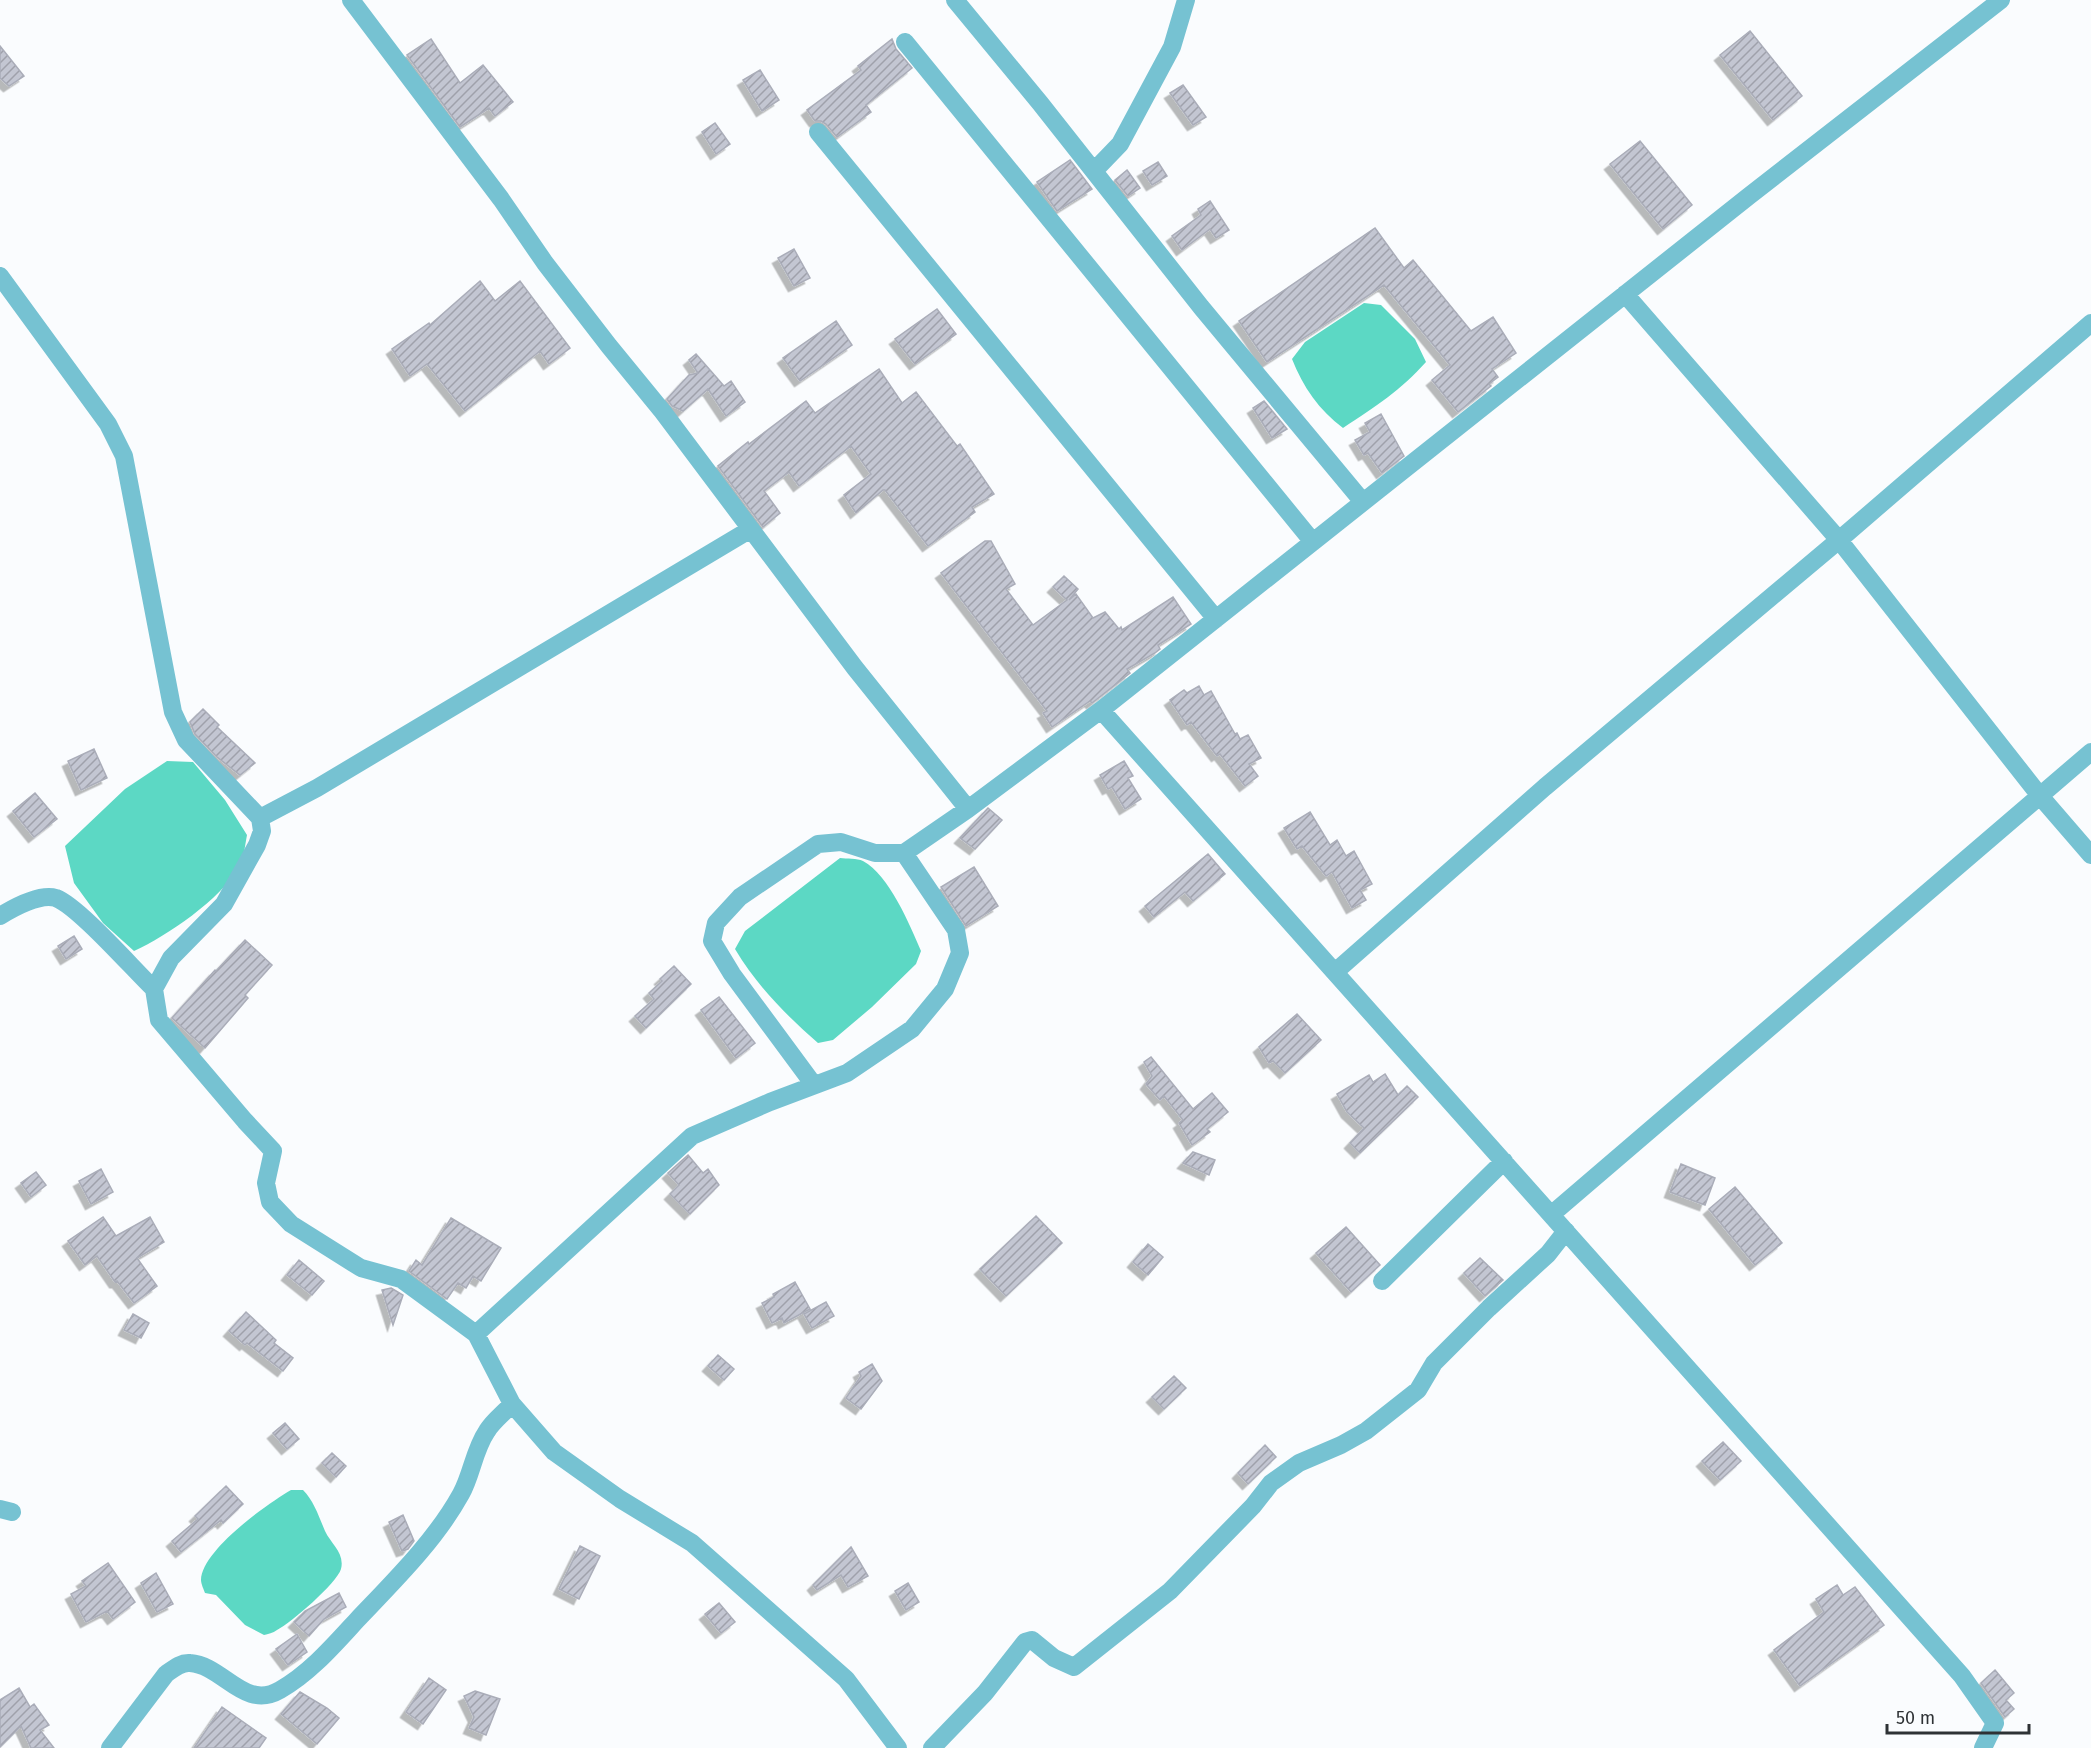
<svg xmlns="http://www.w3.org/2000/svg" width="2091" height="1748" viewBox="0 0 2091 1748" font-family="'Fira Sans',sans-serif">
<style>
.water{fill:#5cd8c4}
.building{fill:url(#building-hatch);stroke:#aaadb9;stroke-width:1.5;filter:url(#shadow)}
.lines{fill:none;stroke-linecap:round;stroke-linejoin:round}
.minor{stroke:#76c2d2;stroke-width:18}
</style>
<defs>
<pattern id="building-hatch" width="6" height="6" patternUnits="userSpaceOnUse" patternTransform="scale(1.5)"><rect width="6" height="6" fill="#c3c6d2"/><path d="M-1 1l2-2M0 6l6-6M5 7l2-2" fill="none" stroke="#9fa1ab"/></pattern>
<filter id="shadow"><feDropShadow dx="-5.5" dy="5.5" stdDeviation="0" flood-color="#0004"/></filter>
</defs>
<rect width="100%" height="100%" fill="#fafcfe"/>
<path class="water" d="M1364 303 1381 305 1415 339 1426 362C1401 390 1375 407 1343 428 1319 410 1303 387 1292 359L1305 342Z
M167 761 193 762 225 800 247 835C245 845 244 858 239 867 221 899 167 936 134 951L103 923 74 883 65 846 125 789Z
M840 858C847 859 857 858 863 861 889 875 910 925 921 951L916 964 872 1007 833 1040 818 1043C786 1015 757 986 735 949L745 931Z
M291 1490H303C314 1501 319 1517 325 1531 331 1544 345 1553 341 1569 337 1583 291 1623 277 1630 273 1633 268 1634 264 1635L245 1625 216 1595 205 1593C204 1590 201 1584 201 1580 202 1550 267 1504 291 1490Z"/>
<path class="building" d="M1750 31 1802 96 1773 120 1720 55Z
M431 39 460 83 483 65 513 102 495 116 489 108 460 127 407 55Z
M892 39 896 49 912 68 866 105 871 112 837 137 826 124 821 121H815L807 110 861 70 858 66Z
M0 46 24 76 9 86 0 78Z
M760 70 779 100 762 111 743 80Z
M1183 85 1206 117 1193 125 1170 93Z
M715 123 730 144 716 154 702 132Z
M1640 141 1692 205 1663 229 1610 164Z
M1070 160 1092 189 1057 211 1037 182Z
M1158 162 1167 176 1152 185 1143 171Z
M1127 170 1140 188 1128 196 1115 180Z
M1210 201 1229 230 1216 238 1210 229 1182 250 1172 236 1201 215 1198 209Z
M1375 228 1404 268 1413 260 1471 331 1493 317 1516 353 1492 369 1498 377 1489 384 1491 386 1458 412 1432 380 1450 365 1384 285 1267 362 1239 321Z
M794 249 810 278 794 286 778 258Z
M480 281 495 301 520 281 570 348 549 364 540 351 465 411 427 364 410 376 392 349 429 323 430 325Z
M937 309 956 334 915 364 895 339Z
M836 321 852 345 800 381 783 358Z
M696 354 724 386 731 381 745 402 726 416 708 389 683 411 672 406 667 399 689 375 698 373 689 360Z
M879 369 902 403 916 392 957 446 960 444 994 494 972 507 975 512 928 546 885 490H883L856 513 844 495 871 474 851 446 799 486 789 472 764 491 780 513 763 527 718 466 748 442 749 444 806 401 815 413Z
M1264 401 1287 429 1272 438 1253 408Z
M1381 414 1404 456 1382 473 1368 453 1364 455 1355 440 1370 432 1365 423Z
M985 541H991L1015 584 1006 589 1033 625 1067 600 1053 587 1064 576 1078 589 1069 600 1076 594 1093 618 1105 612 1119 629 1121 627 1122 630 1173 597 1191 624 1158 645 1160 649 1155 653 1127 669 1130 673 1092 703 1090 701 1052 727 1043 713 1047 711 941 573Z
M1199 686 1204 695 1211 691 1235 734 1237 733 1240 739 1248 735 1261 758 1249 764 1258 776 1245 786 1220 754 1217 756 1191 722 1187 725 1170 700 1184 690 1187 693Z
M203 709 219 725 217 727 255 763 240 775 217 757 195 734 190 722Z
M94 749 107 778 81 790 68 761Z
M1124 761 1133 776 1128 778 1141 799 1125 809 1112 787 1108 789 1100 775Z
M35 793 57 819 34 837 13 811Z
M988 808 1002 820 975 849 960 838Z
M1310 812 1330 845 1337 840 1346 856 1354 851 1372 884 1360 890 1366 900 1352 908 1332 872 1326 876 1302 846 1297 849 1284 828Z
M1208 854 1225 874 1193 901 1185 892 1154 917 1145 906Z
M974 867 998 906 966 926 941 887Z
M74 936 82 949 66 959 58 946Z
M245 940 272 965 245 995 248 998 205 1048 172 1018 215 970 216 971Z
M674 966 691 984 646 1028 635 1016 654 999 649 993 662 981 660 979Z
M719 997 755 1043 736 1058 701 1010Z
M1297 1014 1321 1040 1285 1073 1273 1061 1269 1063 1259 1047Z
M1151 1057 1193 1109 1212 1093 1228 1112 1207 1129 1210 1132 1192 1145 1179 1123 1183 1120 1164 1096 1160 1100 1146 1084 1152 1076 1144 1062Z
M1385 1074 1398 1095 1407 1086 1418 1097 1360 1153 1350 1143 1364 1128 1347 1112 1337 1094 1369 1075 1373 1082Z
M1193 1152 1215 1160 1209 1175 1183 1163Z
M688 1155 703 1173 708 1169 719 1185 690 1214 670 1194 679 1185 668 1173Z
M1681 1164 1715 1178 1705 1205 1670 1192Z
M101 1169 113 1192 91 1204 79 1181Z
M36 1172 46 1185 31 1197 21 1183Z
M1735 1187 1782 1243 1755 1265 1709 1209Z
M1036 1216 1062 1243 1006 1296 980 1269Z
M103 1217 116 1236 150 1217 164 1242 137 1258 157 1286 134 1303 117 1281 115 1282 97 1256 85 1265 68 1241Z
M451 1218 501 1248 481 1281 473 1276 466 1288 458 1283 447 1299 409 1271 416 1260 422 1265Z
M1346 1227 1380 1265 1351 1292 1316 1253Z
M1148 1244 1163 1257 1148 1275 1133 1262Z
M1480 1258 1503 1280 1485 1296 1464 1273Z
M299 1260 324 1281 312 1295 287 1275Z
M795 1282 810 1309 784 1323 782 1318 772 1323 762 1303 774 1297 773 1294Z
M391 1288 403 1295 393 1325 382 1290Z
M826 1302 834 1316 812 1328 804 1314Z
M246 1312 276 1340 274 1343 293 1358 283 1371 247 1343 245 1345 229 1331Z
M133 1314 149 1323 141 1338 124 1330Z
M718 1355 734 1369 724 1380 708 1366Z
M872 1364 882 1381 861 1409 846 1398 861 1376 859 1372Z
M1174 1376 1186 1388 1164 1409 1152 1397Z
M285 1423 299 1439 287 1449 273 1433Z
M1723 1442 1741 1461 1720 1480 1702 1461Z
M1265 1445 1276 1457 1248 1484 1238 1473Z
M332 1453 346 1466 336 1477 322 1463Z
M226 1486 243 1504 223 1523 221 1520 181 1552 172 1541 198 1519 195 1516Z
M403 1515 414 1541 408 1549 402 1551 389 1522Z
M580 1546 600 1556 579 1599 559 1589Z
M851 1547 868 1576 848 1587 841 1575 817 1590 813 1585Z
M108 1563 135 1602 113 1619 107 1611 86 1622 71 1594 86 1586 82 1581Z
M156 1573 173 1604 157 1612 141 1583Z
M908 1583 919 1602 906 1610 895 1591Z
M1837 1585 1843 1595 1855 1587 1884 1625 1800 1686 1774 1650 1824 1612 1816 1599Z
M339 1593 346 1607 324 1619 309 1636 294 1622 305 1611Z
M719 1603 735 1622 721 1633 705 1614Z
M297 1634 307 1652 288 1665 276 1649Z
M1995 1670 2014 1693 2006 1700 2014 1709 2005 1717 1981 1683Z
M429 1678 446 1690 423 1724 406 1712Z
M19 1688 30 1707 34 1704 49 1725 40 1730 54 1748H31L21 1726 0 1747V1700Z
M475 1691 500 1699 486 1735 469 1728 474 1717 464 1696Z
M300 1692 327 1708 339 1718 317 1744 281 1714Z
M222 1707 266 1738 259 1748H194Z"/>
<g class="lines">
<path class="minor" d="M351 0 501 199 545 263 609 346 663 412 855 668 968 809 1101 710 1962 1676 1995 1723 1983 1748
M955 0 1040 103 1201 307 1363 502
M905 42 1313 542
M818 132 1216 619
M1094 171 1120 144 1172 47 1186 0
M0 276 108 424 124 456 173 712 186 740 260 818 262 831 257 845 224 904 171 958 154 989 159 1020 245 1121 273 1151 266 1183 270 1202 291 1224 361 1268 401 1279 476 1334 512 1404 554 1452 620 1499 692 1543 846 1679 898 1748
M1625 294 1839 540 2040 796 2091 855
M1101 710 1749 196 2001 0
M260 818 317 788 751 529
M0 916C13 908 40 893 56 898 79 907 133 969 154 989
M1335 972 1545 787 1839 540 2091 323
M814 1085 732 974 712 941 716 923 740 897 818 844 841 842 875 853H904
M1552 1214 2091 752
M1382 1281 1504 1161
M476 1334 692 1136 770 1102 847 1073 912 1029 945 989 960 953 956 930 904 853 968 809
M0 1509 12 1512
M110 1748 166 1674C173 1669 181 1662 190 1663 223 1665 244 1711 280 1690 310 1673 334 1645 357 1620 394 1581 435 1541 461 1494 472 1474 474 1450 487 1431 493 1421 504 1413 512 1404
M932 1748 985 1693 1025 1642 1032 1640 1054 1658 1074 1667 1170 1591 1253 1506 1271 1483 1299 1463 1341 1445 1366 1431 1418 1390 1434 1363 1489 1308 1548 1254 1566 1231"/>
</g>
<path d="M1887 1724v9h142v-9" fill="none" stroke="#2e3235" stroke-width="3"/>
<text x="1896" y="1724" font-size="18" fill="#2e3235" stroke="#fafcfe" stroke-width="4.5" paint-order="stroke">50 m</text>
</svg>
